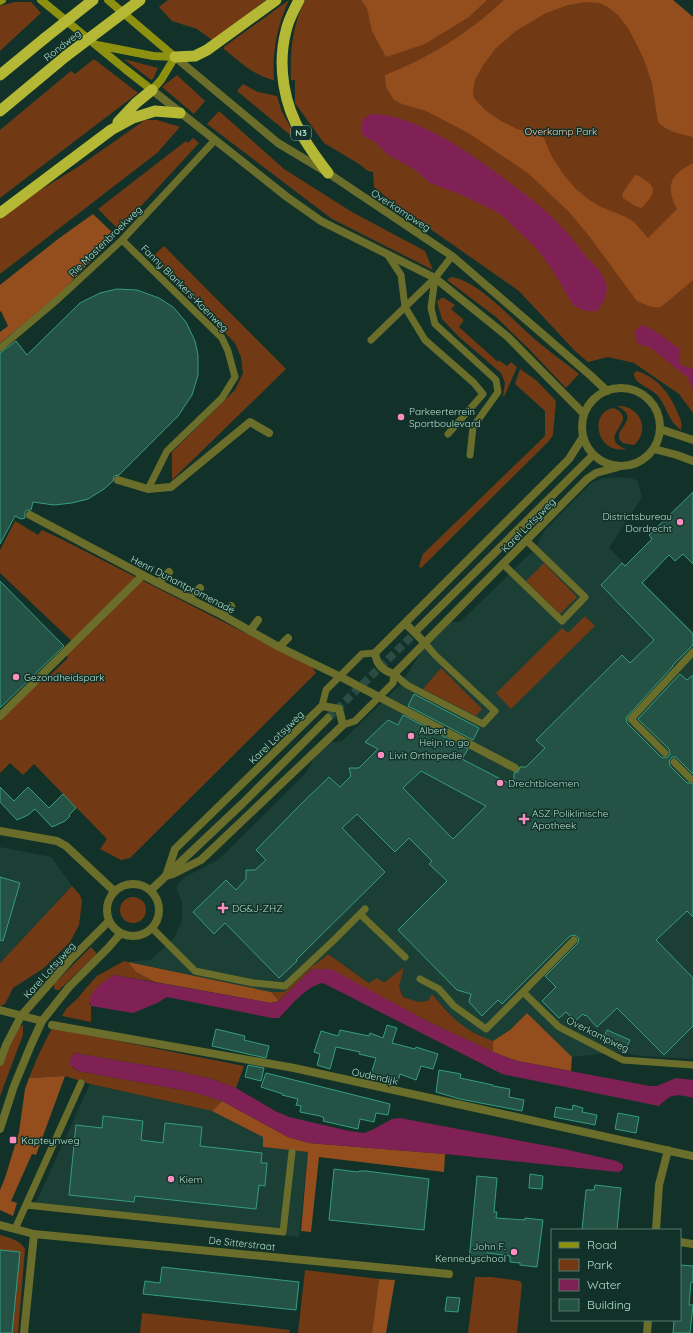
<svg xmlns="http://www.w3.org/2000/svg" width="693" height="1333" viewBox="0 0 693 1333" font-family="Quicksand,sans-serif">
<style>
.built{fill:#1c3f35}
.green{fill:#713a14}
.forest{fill:#944d1d}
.water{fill:#802155}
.building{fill:#245244;stroke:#349d80;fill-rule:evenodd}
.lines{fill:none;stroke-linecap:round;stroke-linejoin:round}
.tertiary-tunnel{stroke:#2a4c42;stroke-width:8;stroke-dasharray:8 4;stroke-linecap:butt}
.service{stroke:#6b6d2a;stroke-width:7}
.pedestrian{stroke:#6b6d2a;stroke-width:8}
.minor{stroke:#6b6d2a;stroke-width:8}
.tertiary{stroke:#6b6d2a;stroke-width:8}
.secondary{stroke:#8e910f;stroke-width:8}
.trunk{stroke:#b4b835;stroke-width:11}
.trunk-bridge{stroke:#b4b835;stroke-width:11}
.poi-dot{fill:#fc8fc2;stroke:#123229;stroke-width:1.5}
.labels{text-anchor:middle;stroke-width:3;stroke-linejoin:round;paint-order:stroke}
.shield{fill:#123229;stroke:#81aa9c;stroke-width:1}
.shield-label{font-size:9px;font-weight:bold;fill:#b1dece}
.street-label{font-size:10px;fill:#b1dece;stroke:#123229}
.park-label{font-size:10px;fill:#fac8ac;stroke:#123229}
.poi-label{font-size:10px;fill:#b1dece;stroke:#123229;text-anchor:start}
</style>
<rect width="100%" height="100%" fill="#123229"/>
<path class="built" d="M620 477 634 479 638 482 642 497 609 548 693 631V1059L643 1056 618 1052 572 1057 527 1013 510 1030 493 1041 477 1036 457 1022 432 994 428 1001 418 1002 403 997 399 987 403 968 385 982 381 981 370 983 328 954 320 961 312 966 284 993 271 992 128 962 150 960 162 950 174 938 182 921V903L176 886 185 877 218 860 306 773 314 758 328 743 342 741 400 685 422 651 451 622H460L535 549 544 531 591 483 604 478Z
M0 847 51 857 72 886 0 963Z
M90 1084 212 1111 263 1137V1147L308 1152 299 1237 33 1209Z"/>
<path class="green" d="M168 0H266L218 37 212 40 197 29 172 21 159 7Z
M289 0C277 26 272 52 274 80 254 76 239 61 224 49V47Z
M305 0H673L693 17V413L679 394 634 363 608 357 588 362 576 352 519 291 396 205 374 187 373 172 368 171 359 164 324 143 295 103V80H291C290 50 292 27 305 0Z
M15 2H31L41 13 0 51V6Z
M94 59 138 93 0 198V130L71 71 75 74Z
M124 59 158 68 153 79 151 80Z
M177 75 205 101 194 114 162 87Z
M243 84 258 92 277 96 282 112 296 137 295 139 237 91Z
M219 111 284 169 352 212 425 251 433 270 332 219 207 124Z
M145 120H157L180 127 157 153 0 274V219L27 198 78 167Z
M193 138 199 143 119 230 98 209 186 141 188 143Z
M164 246 286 369 172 480V452L235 390 243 373 241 357 235 343 152 257Z
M451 277C477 280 511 318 531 336 547 350 563 361 579 374L566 388 528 348 496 317 447 280Z
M441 298H444L455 305 451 309 464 320 459 327 498 362 499 360 507 366 511 362 517 367 504 397 503 396 505 383 501 373 458 336 442 319 437 302Z
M520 369 536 380 556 401 553 435 549 441 421 568 419 566 423 554 545 436V411L515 384Z
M637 371C656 377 668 391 676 409 679 417 683 421 681 430 667 420 667 405 656 394 649 387 633 383 634 373Z
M617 406C640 405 651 430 634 445L623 443 619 439V433C626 422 635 415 617 406Z
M613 408C616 409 619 410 621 413 631 425 598 438 626 449 597 455 588 413 613 408Z
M15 521 38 535 42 530 63 540 312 667 316 673 130 858 121 860 100 849 107 839 34 764 23 775 10 763 0 773V719L41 679 44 681 68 658 66 655 76 645 0 573V550Z
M544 563 577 597 560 614 526 581Z
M585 616 595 626 511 709 496 693 562 628 568 633Z
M441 668 482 709 476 716 423 689Z
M72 886 80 895 82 901 79 925 70 942 44 968 13 988 5 1004 0 1006V963Z
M120 910a13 13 0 1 1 26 0a13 13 0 1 1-26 0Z
M91 947 97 954 59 990H56L54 988V984Z
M328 954 369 983 377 978 381 981 385 982 404 967 399 987 403 997 418 1002 428 1001 432 994C451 1017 464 1031 493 1041V1052L429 1022 329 970 312 969 279 1001 271 992H284L312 966 320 961Z
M124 961 128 962 136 972 155 982 114 975 89 1003 91 1006V1022L62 1016 66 1009 78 998 86 988 97 976Z
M23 1025V1035L0 1096V1065L14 1030Z
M52 1028 244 1066 236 1088 212 1079 173 1070 74 1053 70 1060 73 1068 78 1071 193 1092 222 1101 212 1111 90 1084 65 1076 29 1078 38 1056Z
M0 1235C10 1238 20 1240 25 1249L18 1333H0Z
M305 1270 379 1279 372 1333H298Z
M475 1277H491L520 1281 522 1284 517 1333H468Z
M142 1313 290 1330 289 1333H140Z"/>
<path class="forest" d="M361 0H487L469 17 425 44 386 57 372 31 367 8Z
M504 0H673L693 17V137C681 134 667 132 658 122L652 84 647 68 641 53 628 28 618 15 608 7 599 3 586 2 568 5 546 13 516 31 495 49 482 67 475 80 473 91 474 98 485 110 501 121 517 129 540 136 544 138 551 155 563 174 576 189 588 199 599 206 626 217 634 222 648 238 677 209C665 186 670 175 693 163V280L661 307C653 309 645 304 637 301L589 236 569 212 528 173 470 134 426 111 402 104 394 100 386 87 385 75C429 58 469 33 504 0Z
M635 175C639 175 642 178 646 181 660 190 650 199 641 208L635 206 623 198 622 194Z
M93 214 115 235 58 296 0 343V332L8 326 1 311 0 312V285L58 239Z
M128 962 271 992 279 1001 271 1003 155 982 136 972Z
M527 1013 572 1057 571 1071 517 1061 493 1052V1041L510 1030Z
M65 1076 36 1155 32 1154 11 1201 17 1203 13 1216 0 1210V1190L5 1178 19 1132 25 1089 29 1078Z
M222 1101 288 1137 309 1143 445 1154 444 1172 319 1157 311 1232 301 1231 308 1152 263 1147V1137L212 1111Z
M379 1279 395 1280 386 1333H372Z"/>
<path class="water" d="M371 114C419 115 473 155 510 183 524 193 538 204 550 215 563 227 574 241 584 254 592 263 603 272 606 283 609 293 603 303 597 311H585L573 305 553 271 537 249 506 219 497 212 464 196 430 183 414 169 388 155 374 141 366 138 361 133C360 123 362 118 371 114Z
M641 325 652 329 680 349 679 364 693 369V390L688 378 651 348 638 344 634 333Z
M312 969H331L429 1022 498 1054 517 1061 650 1086H657L676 1078 693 1080V1098C676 1094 672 1093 659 1106L502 1074 323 983C307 985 290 1007 279 1018H272L167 997 157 1003 133 1013 91 1006C85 994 105 980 114 975L271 1003 279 1001Z
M74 1053 173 1070 212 1079 236 1088 275 1111 289 1117 349 1131 364 1133 372 1130 392 1119 400 1118 564 1149 617 1161 623 1165V1168L621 1171 618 1172 445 1154 309 1143 288 1137 222 1101 193 1092 78 1071 70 1065V1060Z"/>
<path class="building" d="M117 289 137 290 159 298 173 307 186 322 195 341 198 355V375L192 395 178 416 119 475 114 476 113 481 104 489 88 499 72 503 54 505 33 502 31 510H27L25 512V518L21 519 15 516 0 544V353L16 341 27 355 80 303 100 293Z
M693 492V564L683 554 675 561 669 555 642 583 693 634V645L672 666H673L626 718 627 723 661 757 664 758 668 757 670 754 669 749 638 719 680 674 687 680 693 675V774L676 757H672L669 761 670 766 687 783H693V917L687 911 656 940 693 978V1026L664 1055 617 1008 597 1027 586 1015 585 1016 583 1014 575 1021 566 1012 559 1018 542 1001 556 987 545 976 578 943 579 938 575 935 570 936 502 1004 498 1000 482 1016 469 1002 471 994 457 990 398 930 447 881 429 864 432 861 409 838 395 852 357 814 342 828 385 872 296 960 297 961 279 978 225 923 214 934 193 912 226 880 236 890 246 879V870H255L266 860 256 850 300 805 329 777 340 787 351 776 349 768H359L378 749 365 742 388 720 398 725 403 715 468 749 462 759 514 786V773L518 772 520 767H526L545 748 536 740 622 655 630 663 654 640 601 585 622 563 625 566 652 539 649 535ZM421 771 486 806 453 839 403 788Z
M0 581 64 646 0 708Z
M414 694 479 728 473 740 408 706Z
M0 787 14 801 28 787 49 808 63 794 76 808 69 815 70 816 65 821 52 827 35 809 28 815 17 820 0 802Z
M0 877 20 883 3 941 0 940Z
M387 1025 397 1028 392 1043 415 1049 416 1047 438 1054 433 1069 421 1066 416 1080 400 1074 398 1082 371 1074 376 1058 359 1054 360 1052 336 1047 330 1069 317 1065 320 1054 314 1052 321 1031 338 1036 340 1030 369 1036 370 1033 383 1038Z
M216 1029 245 1036 244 1040 269 1046 266 1058 212 1046Z
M607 1030 630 1040 625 1051 602 1041Z
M248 1065 264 1068 261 1081 245 1077Z
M439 1070 461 1074 460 1078 493 1085V1086L510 1089 509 1097 524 1100 522 1111 460 1099 436 1092Z
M266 1073 390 1104 388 1115 376 1113 374 1122 360 1119 358 1129 323 1121 324 1118 320 1116 300 1112 301 1106 296 1105 298 1099 282 1095 283 1094 261 1087Z
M573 1105 583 1108 582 1112 597 1115 595 1125 554 1117 556 1107 572 1110Z
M618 1113 639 1117 636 1133 615 1129Z
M103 1116 143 1121 141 1140 163 1143 165 1123 202 1127 200 1146 262 1153 261 1163H267L265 1186 259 1185 256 1209 135 1196 134 1202 69 1195 76 1125 102 1128Z
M334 1169 358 1172 359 1171H366L429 1179 424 1230 329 1220Z
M530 1174 543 1176 542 1189 529 1188Z
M477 1176 497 1178 494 1212H497L496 1218 525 1220V1218L543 1220 537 1267 520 1265V1263L510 1262V1256L487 1253 486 1262 469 1260Z
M595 1185 621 1188 617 1230H582L586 1190H594Z
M0 1250 20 1252 12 1333H0Z
M680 1265 693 1266V1282H691L689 1305H693L690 1333H673L674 1320H680Z
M162 1267 299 1282 296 1310 143 1294 145 1281 160 1283Z
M447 1297 460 1298 458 1312 445 1311Z"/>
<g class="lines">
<path class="tertiary-tunnel" d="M328 718 419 629"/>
<path class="service" d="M122 240 222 338 228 351 235 377 222 398 167 451 148 489
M387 254 401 275 405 307 425 340 474 383 483 394 448 434
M435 278 431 308 435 324 496 380 498 392 473 427 470 455
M371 340 435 278 452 256
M0 348 57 300 122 240 215 140
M503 564 562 621 585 597 527 541
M394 674 407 685 483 724 495 711 436 656 424 642
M322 706 326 690 362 654 375 653
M343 725 355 721 393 683 394 674
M665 753 631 719 693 652
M674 762 691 779
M360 914 405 957
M152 928 195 971 253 983 285 986 333 941 365 909
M420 979 439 989 454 1006 486 1029 523 992 559 1027 623 1060 693 1065
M523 992 574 940
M26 1205 283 1232 292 1152
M15 1229 81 1083"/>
<path class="pedestrian" d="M118 480 148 489 171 487 250 422 269 433
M30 515 158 583 222 615 279 647 339 676 515 768
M158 583 169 572
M188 598 200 588
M222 615 231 606
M250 631 258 620
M279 647 288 638
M0 716 143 575"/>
<path class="minor" d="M583 437 569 459 375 653C377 665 382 670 394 674L587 479 596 473 618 467
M405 623 424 642
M322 706 339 709 343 725 201 860 173 874 166 876 175 849Z
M0 831 57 841 66 846 114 891
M0 1010 42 1021
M52 1025 294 1068 693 1156
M0 1225 34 1234 449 1274
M656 1230 659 1185 668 1150
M680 1242 693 1244
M24 1333 34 1234
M647 1333 648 1320"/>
<path class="tertiary" d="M175 57 278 143 328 173 452 256 590 375 607 391
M152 90 287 197 321 221 435 278 508 337 584 414
M582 427a39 39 0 1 1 78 0a39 39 0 1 1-78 0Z
M660 429 693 440
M654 449 677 455 693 461
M419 628 593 455
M107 910a26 26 0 1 1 52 0a26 26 0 1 1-52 0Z
M151 890 243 803 328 718
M0 1062 6 1045 21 1016 70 960 109 921
M0 1129 14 1086 31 1045 42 1021 69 987 108 948 121 933"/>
<path class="secondary" d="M41 0 125 69 152 90 161 80 175 57
M108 0 175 57
M0 1 2 0
M97 45 153 56 175 57"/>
<path class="trunk" d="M299 0C294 10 288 20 286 31 277 66 284 105 302 135 309 148 319 161 328 173
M175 57 195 56 207 50 276 0
M0 75 45 38
M0 111 66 56
M118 122 136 103 152 90
M0 213 111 130 133 118 155 111 180 113"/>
<path class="trunk-bridge" d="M45 38 93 0
M66 56 140 0"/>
</g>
<g class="poi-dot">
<circle cx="401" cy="417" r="4"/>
<circle cx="680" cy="522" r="4"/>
<circle cx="16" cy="677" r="4"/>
<circle cx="411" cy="736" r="4"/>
<circle cx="381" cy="755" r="4"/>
<circle cx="500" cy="783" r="4"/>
<path d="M522 813h4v4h4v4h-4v4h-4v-4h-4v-4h4z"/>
<path d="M221 902h4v4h4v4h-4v4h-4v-4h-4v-4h4z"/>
<rect x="9" y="1136" width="8" height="8" rx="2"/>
<circle cx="171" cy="1179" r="4"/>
<circle cx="514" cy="1252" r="4"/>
</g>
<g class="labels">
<rect class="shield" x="291" y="126" width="20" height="14" rx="3"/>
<g class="shield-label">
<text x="301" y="136">N3</text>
</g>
<g class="street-label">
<text transform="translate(62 45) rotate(-38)" y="4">Rondweg</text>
<text transform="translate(401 210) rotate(33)" y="4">Overkampweg</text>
<text transform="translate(105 241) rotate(-44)" y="4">Rie Mastenbroekweg</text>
<text transform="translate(185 288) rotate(45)" y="4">Fanny Blankers-Koenweg</text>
<text transform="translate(528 525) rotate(-45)" y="4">Karel Lotsyweg</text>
<text transform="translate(183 584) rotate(27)" y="4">Henri Dunantpromenade</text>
<text transform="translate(276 737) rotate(-44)" y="4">Karel Lotsyweg</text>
<text transform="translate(49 970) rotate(-48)" y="4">Karel Lotsyweg</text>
<text transform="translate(598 1034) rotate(26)" y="4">Overkampweg</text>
<text transform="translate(375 1076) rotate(12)" y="4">Oudendijk</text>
<text transform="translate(242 1243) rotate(6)" y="4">De Sitterstraat</text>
</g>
<g class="park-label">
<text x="561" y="135">Overkamp Park</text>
</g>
<g class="poi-label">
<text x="409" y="415">Parkeerterrein<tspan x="409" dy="12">Sportboulevard</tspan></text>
<text x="672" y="520" text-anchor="end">Districtsbureau<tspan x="672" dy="12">Dordrecht</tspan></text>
<text x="24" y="681">Gezondheidspark</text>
<text x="419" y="734">Albert<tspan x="419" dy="12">Heijn to go</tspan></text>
<text x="389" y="759">Livit Orthopedie</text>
<text x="508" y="787">Drechtbloemen</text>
<text x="532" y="817">ASZ Poliklinische<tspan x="532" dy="12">Apotheek</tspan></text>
<text x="232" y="912">DG&amp;J-ZHZ</text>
<text x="21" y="1144">Kapteynweg</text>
<text x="179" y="1183">Kiem</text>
<text x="506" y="1250" text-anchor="end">John F.<tspan x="506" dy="12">Kennedyschool</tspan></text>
</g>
</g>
<rect x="551" y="1229" width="130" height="92" fill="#123229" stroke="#52776b"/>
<rect x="559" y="1242" width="20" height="6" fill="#8e910f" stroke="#52776b"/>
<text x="587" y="1249" font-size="12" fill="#b1dece">Road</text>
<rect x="559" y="1259" width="20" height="12" fill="#713a14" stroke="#52776b"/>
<text x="587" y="1269" font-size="12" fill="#b1dece">Park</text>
<rect x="559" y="1279" width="20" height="12" fill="#802155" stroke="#52776b"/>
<text x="587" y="1289" font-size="12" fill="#b1dece">Water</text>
<rect x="559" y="1299" width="20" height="12" fill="#245244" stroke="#52776b"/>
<text x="587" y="1309" font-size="12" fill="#b1dece">Building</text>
</svg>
